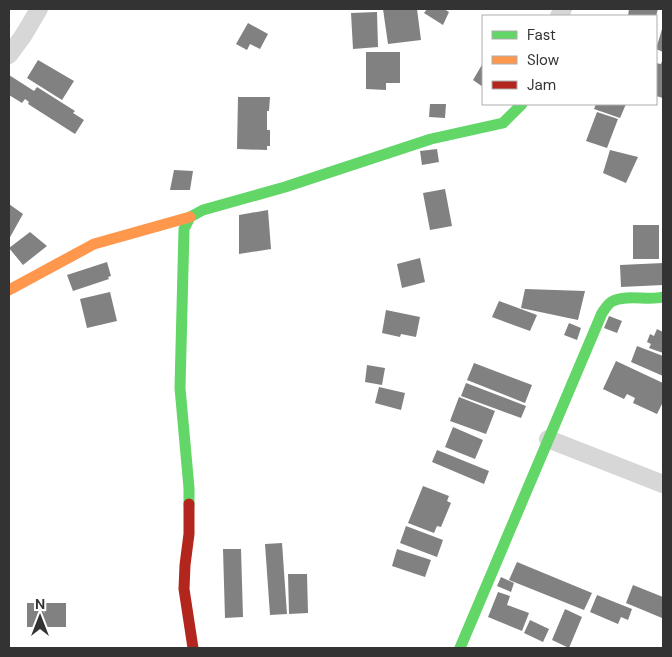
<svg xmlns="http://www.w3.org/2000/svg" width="672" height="657" viewBox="0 0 672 657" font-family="'DM Sans',sans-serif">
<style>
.building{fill:#818181}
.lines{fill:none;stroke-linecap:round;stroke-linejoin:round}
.street{stroke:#d7d7d7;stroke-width:18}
.fast{stroke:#63d668;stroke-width:11}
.slow{stroke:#ff974d;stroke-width:11}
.jam{stroke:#b3261e;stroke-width:11}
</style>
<rect width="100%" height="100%" fill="#fff"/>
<path class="building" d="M383 9H417L421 40 388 44Z
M427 9H444L449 12 443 25 424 13Z
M629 9H658L656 16H628Z
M377 12 378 47 353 49 351 13Z
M248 23 268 34 260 49 250 44 247 50 236 44Z
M662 29 663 30V52L656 49Z
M366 52H400V83H386V90L366 89Z
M38 60 74 81 62 100 27 78Z
M662 61 663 62V98L656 96V63L661 64Z
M483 63V87L473 80Z
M9 75 34 91 37 87 75 111 73 113 84 120 75 134 28 104 29 102 25 99 22 103 9 95Z
M238 97H270L269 111H267V130H270V146H267V150L237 149Z
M430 104H446L445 118 429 117Z
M596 104H626L620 118 594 109Z
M597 112 618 119 607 148 586 141Z
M437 149 439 162 422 165 420 151Z
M610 150 638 157 626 183 603 173Z
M174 170 193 171 190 190H170Z
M445 189 452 226 430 230 423 193Z
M9 204 23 214 9 239Z
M268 210 271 249 239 254V215Z
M633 225H659V259H633Z
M30 232 47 246 23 265 9 248Z
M420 258 425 282 402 288 397 264Z
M107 262 111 276 108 277 109 279 73 291 67 275Z
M663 263V285L621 287 620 265Z
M525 289 585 291 578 320 521 308Z
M110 292 117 321 87 328 80 299Z
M499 301 537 315 530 331 492 317Z
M386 310 420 317 416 337 401 334 400 337 382 333Z
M609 316 622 321 617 333 604 328Z
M569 323 581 328 577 340 564 335Z
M657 329 663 332V353L649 348 651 344 647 342 650 334 654 336Z
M637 346 663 356V376L631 362Z
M616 361 663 383V402L657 414 633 403 635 398 627 394 624 399 603 389Z
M474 363 532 385 525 403 467 380Z
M367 365 385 368 382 385 365 382Z
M466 383 526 406 521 418 461 396Z
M379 387 405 393 401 410 375 403Z
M459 397 495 411 486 434 450 421Z
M453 427 483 440 475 459 445 447Z
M437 450 489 471 484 484 432 462Z
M423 486 449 496 447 501 451 503 441 527 437 526 434 533 408 523Z
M406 526 443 540 437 557 400 543Z
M282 543 287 614 270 615 265 544Z
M223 549H241L243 617 225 618Z
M397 549 431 560 425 577 392 566Z
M517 562 592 593 584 610 509 580Z
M288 574H307L308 613 289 614Z
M501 577 514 583 511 592 497 586Z
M633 585 663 597 662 618 626 603Z
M498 592 510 596 507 605 529 613 522 631 488 617Z
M597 595 632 609 628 620 621 617 618 624 590 612Z
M27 603H66V627H27Z
M565 609 582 617 569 648 552 640Z
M530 620 549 629 543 642 524 633Z"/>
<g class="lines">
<path class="street" d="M559 16 563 9
M9 55 23 36 39 9
M548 439 663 484"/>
<path class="fast" d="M189 504V488L180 388 184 229 190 217 203 210 285 187 431 139 503 123 522 104
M460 648 602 313C605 309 608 303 613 301 627 294 648 301 663 297"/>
<path class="slow" d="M9 290 94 244 190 217"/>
<path class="jam" d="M189 504V534L185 565 184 589 193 648"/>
</g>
<rect width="672" height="657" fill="none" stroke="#333333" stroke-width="20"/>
<rect x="482" y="15" width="175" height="90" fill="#ffffff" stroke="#adadad"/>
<rect x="492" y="31" width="25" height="8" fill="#63d668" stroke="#adadad"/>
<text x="527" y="40" font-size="15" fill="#333333">Fast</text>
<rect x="492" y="56" width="25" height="8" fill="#ff974d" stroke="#adadad"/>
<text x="527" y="65" font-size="15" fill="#333333">Slow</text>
<rect x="492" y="81" width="25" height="8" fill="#b3261e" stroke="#adadad"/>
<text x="527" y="90" font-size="15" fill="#333333">Jam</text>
<g transform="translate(40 617)" stroke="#ffffff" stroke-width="4" paint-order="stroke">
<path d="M0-4L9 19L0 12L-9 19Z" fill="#333333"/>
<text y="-8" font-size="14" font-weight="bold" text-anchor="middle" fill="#333333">N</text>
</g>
</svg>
